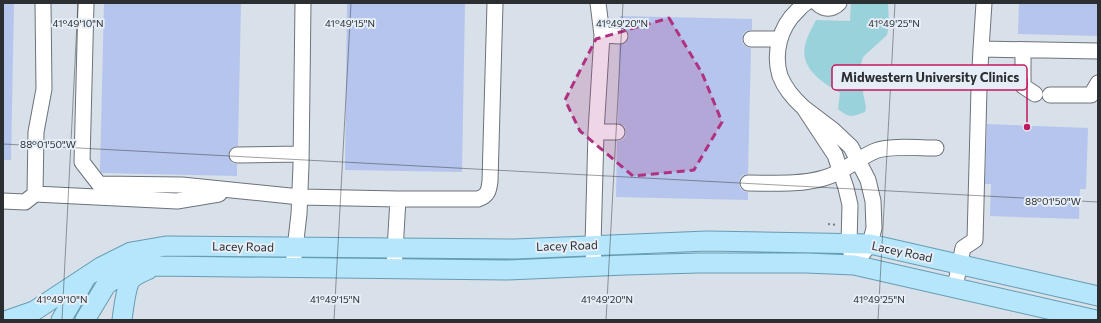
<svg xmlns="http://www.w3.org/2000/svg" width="1101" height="323" viewBox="0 0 1101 323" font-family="Commissioner,sans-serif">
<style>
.water{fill:#9ad2dc}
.building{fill:#b5c5ed}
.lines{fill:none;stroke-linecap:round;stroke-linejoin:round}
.minor-casing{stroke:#6c737a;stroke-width:17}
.major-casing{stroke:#669cb4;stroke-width:21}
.path{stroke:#7a8085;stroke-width:2;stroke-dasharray:2 3;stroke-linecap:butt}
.minor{stroke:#fff;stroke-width:15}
.major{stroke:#b6e6fc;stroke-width:19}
.marked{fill:#af3180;fill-opacity:0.2;stroke:#af3180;stroke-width:3;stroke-dasharray:8 5;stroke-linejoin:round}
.ticks{fill:none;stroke:#2c2f32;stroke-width:1;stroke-opacity:0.45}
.labels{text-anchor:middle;stroke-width:4;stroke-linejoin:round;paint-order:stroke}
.street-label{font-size:12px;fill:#2c2f32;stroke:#e5eef6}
.ticks-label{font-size:10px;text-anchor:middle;fill:#2c2f32;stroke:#e5eef6;stroke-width:4;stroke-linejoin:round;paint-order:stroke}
.leader{fill:none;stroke:#c2185b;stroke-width:1.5}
.callout-dot{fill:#c2185b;stroke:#e5eef6;stroke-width:1.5}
.callout{fill:#e5eef6;stroke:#c2185b;stroke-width:1.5}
.callout-label{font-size:13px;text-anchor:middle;font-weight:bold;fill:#2c2f32}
</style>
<rect width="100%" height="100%" fill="#d8e0e9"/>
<path class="water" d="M851 3H888L889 25 887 35 863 57 860 68 864 86 863 93 866 107 865 112C852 117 849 118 838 109L840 93C833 88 823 83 817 77 796 57 805 41 816 20L850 21Z"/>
<path class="building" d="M3 3H14L11 160H3Z
M104 3H241L238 146 232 148 229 151 228 155 230 160 233 163 237 164V176L102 173 100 171Z
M347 3H465L462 172 345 170Z
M1019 3H1098V36L1018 34Z
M620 16 752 19V30L746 31 743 34 742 39 743 44 747 47 751 48 748 174 743 175 740 178 739 183 740 188 744 191 748 192V200L616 197 617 141 622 140 625 137 626 132 625 127 618 123 619 45 624 44 627 41 629 36 628 32 625 29 620 27Z
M987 124 1088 128 1086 189H1080L1079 219 990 216 991 184H985Z"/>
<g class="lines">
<g class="minor-casing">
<path id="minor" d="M86 3 82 162 99 184 182 185 300 197 398 199
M817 3C824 10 832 10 839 3
M602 35 620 36
M751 39H780
M981 49 984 3
M1023 50V86L1035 94
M1050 95H1091L1098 83
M804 108 833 130 851 147 868 180 873 201 874 228 870 244 854 265 849 244 850 205 846 188 835 155Z
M804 108C794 99 785 89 780 76 773 53 780 27 797 11 800 8 802 5 806 3
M596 132H617
M237 155 301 154
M748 183C773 183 800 185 824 178 843 173 858 158 875 151 890 145 919 148 936 148
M35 194 177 201 219 194
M3 201 25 202 35 194 36 132 44 89 43 3
M294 257 299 214 301 165 303 3
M594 267 593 245 596 132 602 35 598 3
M394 268 398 199H478C488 196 489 190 490 181L495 3
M955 287 963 248 975 240 979 89 981 49 1098 51"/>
</g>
<g class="major-casing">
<path id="major" d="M8 320 34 311 101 267 131 252 166 246 515 249 707 241 870 244 1098 296
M61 320 84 281
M85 320 106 285 125 271 156 266 506 270 625 265 699 263H806L854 265 1096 320
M122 320C123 312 126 288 130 281 133 276 143 272 149 269"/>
</g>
<path class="path" d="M828 224 837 225"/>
<use href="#minor" class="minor"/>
<use href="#major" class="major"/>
</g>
<path class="marked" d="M669 18 702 73 722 122 694 170 633 176 580 131 565 100 596 39Z"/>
<path class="ticks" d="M3 144 1098 202M62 320 78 3M334 320 351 3M606 320 623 3M878 320 895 3"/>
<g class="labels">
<g class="street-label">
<text transform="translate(567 246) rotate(-2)" y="4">Lacey Road</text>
<text transform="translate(243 247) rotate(1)" y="4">Lacey Road</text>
<text transform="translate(902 252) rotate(12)" y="4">Lacey Road</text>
</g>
</g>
<g class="ticks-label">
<text x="78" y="27">41°49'10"N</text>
<text x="350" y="27">41°49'15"N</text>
<text x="622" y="27">41°49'20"N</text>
<text x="894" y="27">41°49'25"N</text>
<text x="48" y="148">88°01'50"W</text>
<text x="1053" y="205">88°01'50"W</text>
<text x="62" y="303">41°49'10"N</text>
<text x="335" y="303">41°49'15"N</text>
<text x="607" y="303">41°49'20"N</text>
<text x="879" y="303">41°49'25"N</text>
</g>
<path class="leader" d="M1027 127L1027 78"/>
<circle class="callout-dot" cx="1027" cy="127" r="4"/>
<rect class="callout" x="832" y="65" width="195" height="25" rx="4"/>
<g class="callout-label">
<text x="930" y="82">Midwestern University Clinics</text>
</g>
<rect width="1101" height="323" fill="none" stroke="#2c2f32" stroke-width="8"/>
</svg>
